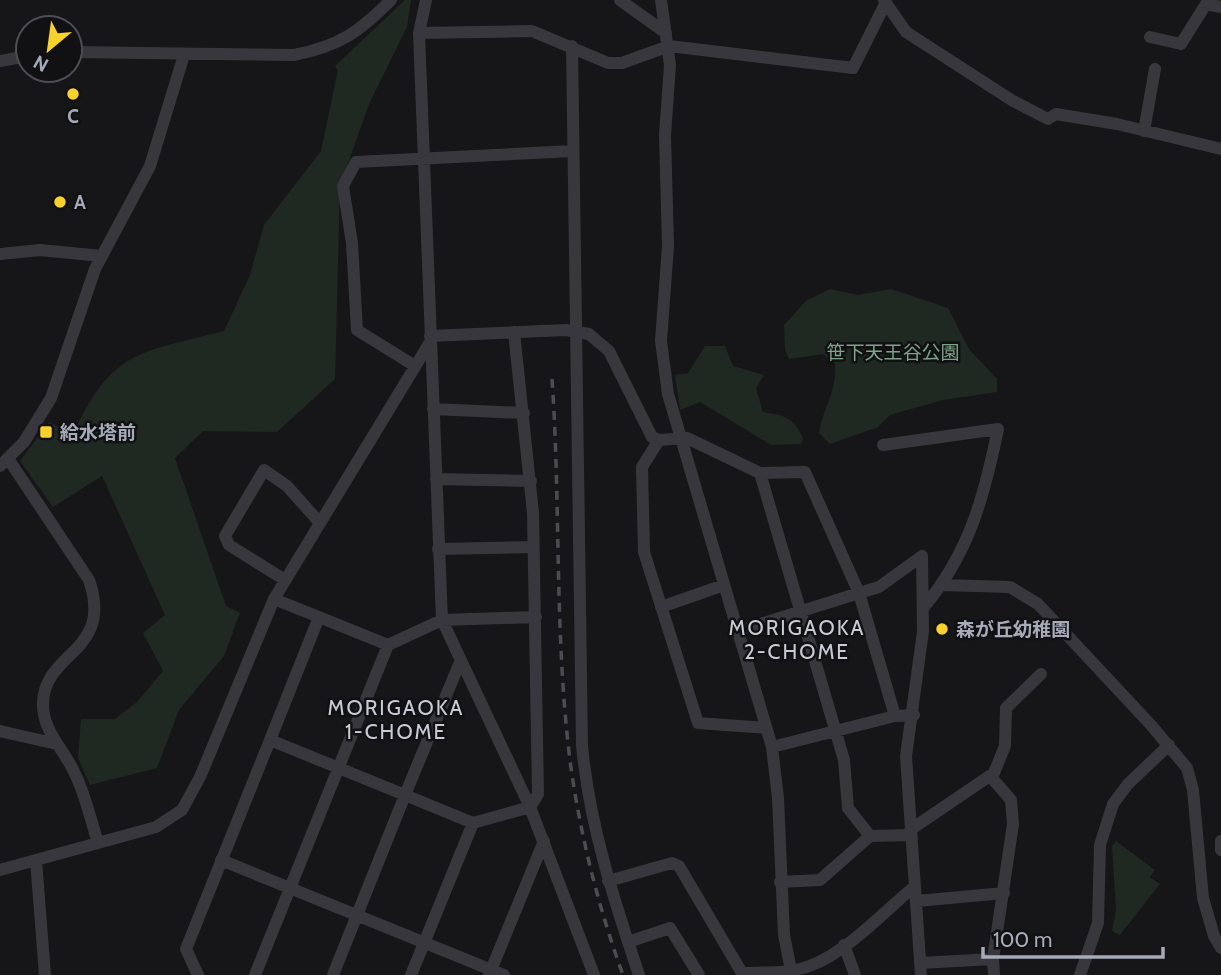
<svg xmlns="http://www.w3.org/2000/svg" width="1221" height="975" viewBox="0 0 1221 975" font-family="Cabin,'Noto Sans JP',sans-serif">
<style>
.green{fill:#202822}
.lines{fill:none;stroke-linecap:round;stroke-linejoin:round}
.minor{stroke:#37373d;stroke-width:12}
.rail{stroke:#4b4c54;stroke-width:3.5;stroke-dasharray:9 7;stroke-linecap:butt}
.poi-dot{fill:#f8d12d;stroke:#111113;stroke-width:2.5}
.labels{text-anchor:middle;stroke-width:5;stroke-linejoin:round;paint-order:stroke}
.poi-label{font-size:19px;font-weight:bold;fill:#a7aab8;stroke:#111113;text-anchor:start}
.park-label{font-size:19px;fill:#7ea485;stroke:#111113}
.neighbourhood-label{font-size:21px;letter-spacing:2px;fill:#c8cad4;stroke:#111113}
</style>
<rect width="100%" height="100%" fill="#161618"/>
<path class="green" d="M405 0H411L407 27 369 104 340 186 335 379 277 432 203 431 175 458 226 606 240 613 224 656 179 710 157 768 90 785 78 758 81 719H115L137 702 163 671 143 633 165 615 102 476 53 507 20 461 49 422 73 434C113 349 139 353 224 331L250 275 264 225 321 151 338 70 335 66Z
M830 289 858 295 891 289 948 308 969 349 997 379V392L943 400 890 415 878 427 830 444 819 433C824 405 837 392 835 364L823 354 789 359 785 350 784 325 806 301Z
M705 346H725L733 366 764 375 756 388 763 412C786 416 793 417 803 438L801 444 771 445 700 402 680 410 675 375 688 373Z
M1116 841 1155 870 1150 877 1160 884 1120 935 1112 931 1116 911 1112 846Z"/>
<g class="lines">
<path class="minor" d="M426 0 419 33 442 620 530 807 594 975
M620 0 666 33
M661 0 670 65 665 135 668 246 661 341 668 394 772 747 778 798 784 935 792 975
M884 0 906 32 1013 101 1048 119 1056 114 1117 124 1221 149
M419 33 532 31 608 63H622L669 46 853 68 886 2
M1150 37 1181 44 1206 4 1221 7
M572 46 582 745C589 824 614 900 639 975
M70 52 294 55C340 46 359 32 391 0
M0 61 28 56
M1144 131 1155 69
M0 254 40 250 102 256
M430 336 566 330 589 334 609 351 652 437 659 440 687 438 760 473 805 472 859 593 738 631
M415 366 357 330 352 243 343 186 356 162 573 151
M433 409 524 413
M659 440 642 467 644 552 698 723 766 728
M883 445 998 429C984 497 969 554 923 608
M9 460 89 580C114 653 44 651 43 703 42 732 66 751 76 776 86 797 91 821 98 843
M0 466 24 442 51 398 95 269 150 166 184 55
M760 473 844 760 848 808 870 836
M436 479 531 481
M438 549 532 547
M285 580 229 545 225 536 264 470 287 486 320 523
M942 585 1010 587 1038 604 1151 725 1187 768 1193 790 1203 898 1214 936 1221 948
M274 599 319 617
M661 607 724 585
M388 645 319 617 270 740 405 795 460 662
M895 716 859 593 879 587 922 556
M0 731 57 744
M772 747 895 716 914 715
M991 777 1011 800 1013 824 993 959 994 975
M910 830 994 773 1005 746 1006 708 1041 674
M1221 841V850
M36 860 45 975
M221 860 504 975
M0 870 156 827 182 810 200 777 274 599 430 342
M608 881 672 863 679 866 742 973C765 972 790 974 812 965 847 952 886 910 915 886
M780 882 820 880 870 836 911 835
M917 901 1004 893
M628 942 670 928 699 975
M844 945 855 975
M920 963 993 959
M198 975 186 949 270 740
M255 975 388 645 442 620 536 617
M333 975 405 795 473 823 530 807 538 794 533 513 514 332
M411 975 473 823
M489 975 544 841
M921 975 906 756 923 631 922 556
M1080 975 1098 923 1100 845 1113 804 1128 784 1169 745"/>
<path class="rail" d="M552 379C561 508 554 639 571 768 581 838 599 909 623 975"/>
</g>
<g class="poi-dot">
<circle cx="73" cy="94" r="7"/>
<circle cx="60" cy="202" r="7"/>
<rect x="39" y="425" width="14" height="14" rx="3.5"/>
<circle cx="942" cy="629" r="7"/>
</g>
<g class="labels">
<g class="poi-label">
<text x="73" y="123" text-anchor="middle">C</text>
<text x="74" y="209">A</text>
<text x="60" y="439">給水塔前</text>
<text x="956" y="636">森が丘幼稚園</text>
</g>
<g class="park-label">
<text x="893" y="359">笹下天王谷公園</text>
</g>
<g class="neighbourhood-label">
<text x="797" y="635">MORIGAOKA<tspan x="797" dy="24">2-CHOME</tspan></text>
<text x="396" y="715">MORIGAOKA<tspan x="396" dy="24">1-CHOME</tspan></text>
</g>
</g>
<g transform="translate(49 49) rotate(209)"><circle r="33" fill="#111113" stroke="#4d4e55" stroke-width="2"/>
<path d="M0-5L12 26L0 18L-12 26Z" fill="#f8d12d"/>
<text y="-10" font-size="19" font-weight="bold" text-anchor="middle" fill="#a7aab8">N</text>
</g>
<path d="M983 947v10h180v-10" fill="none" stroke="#a7aab8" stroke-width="3.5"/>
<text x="993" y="947" font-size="21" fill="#a7aab8" stroke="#111113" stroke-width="5" paint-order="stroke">100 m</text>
</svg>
